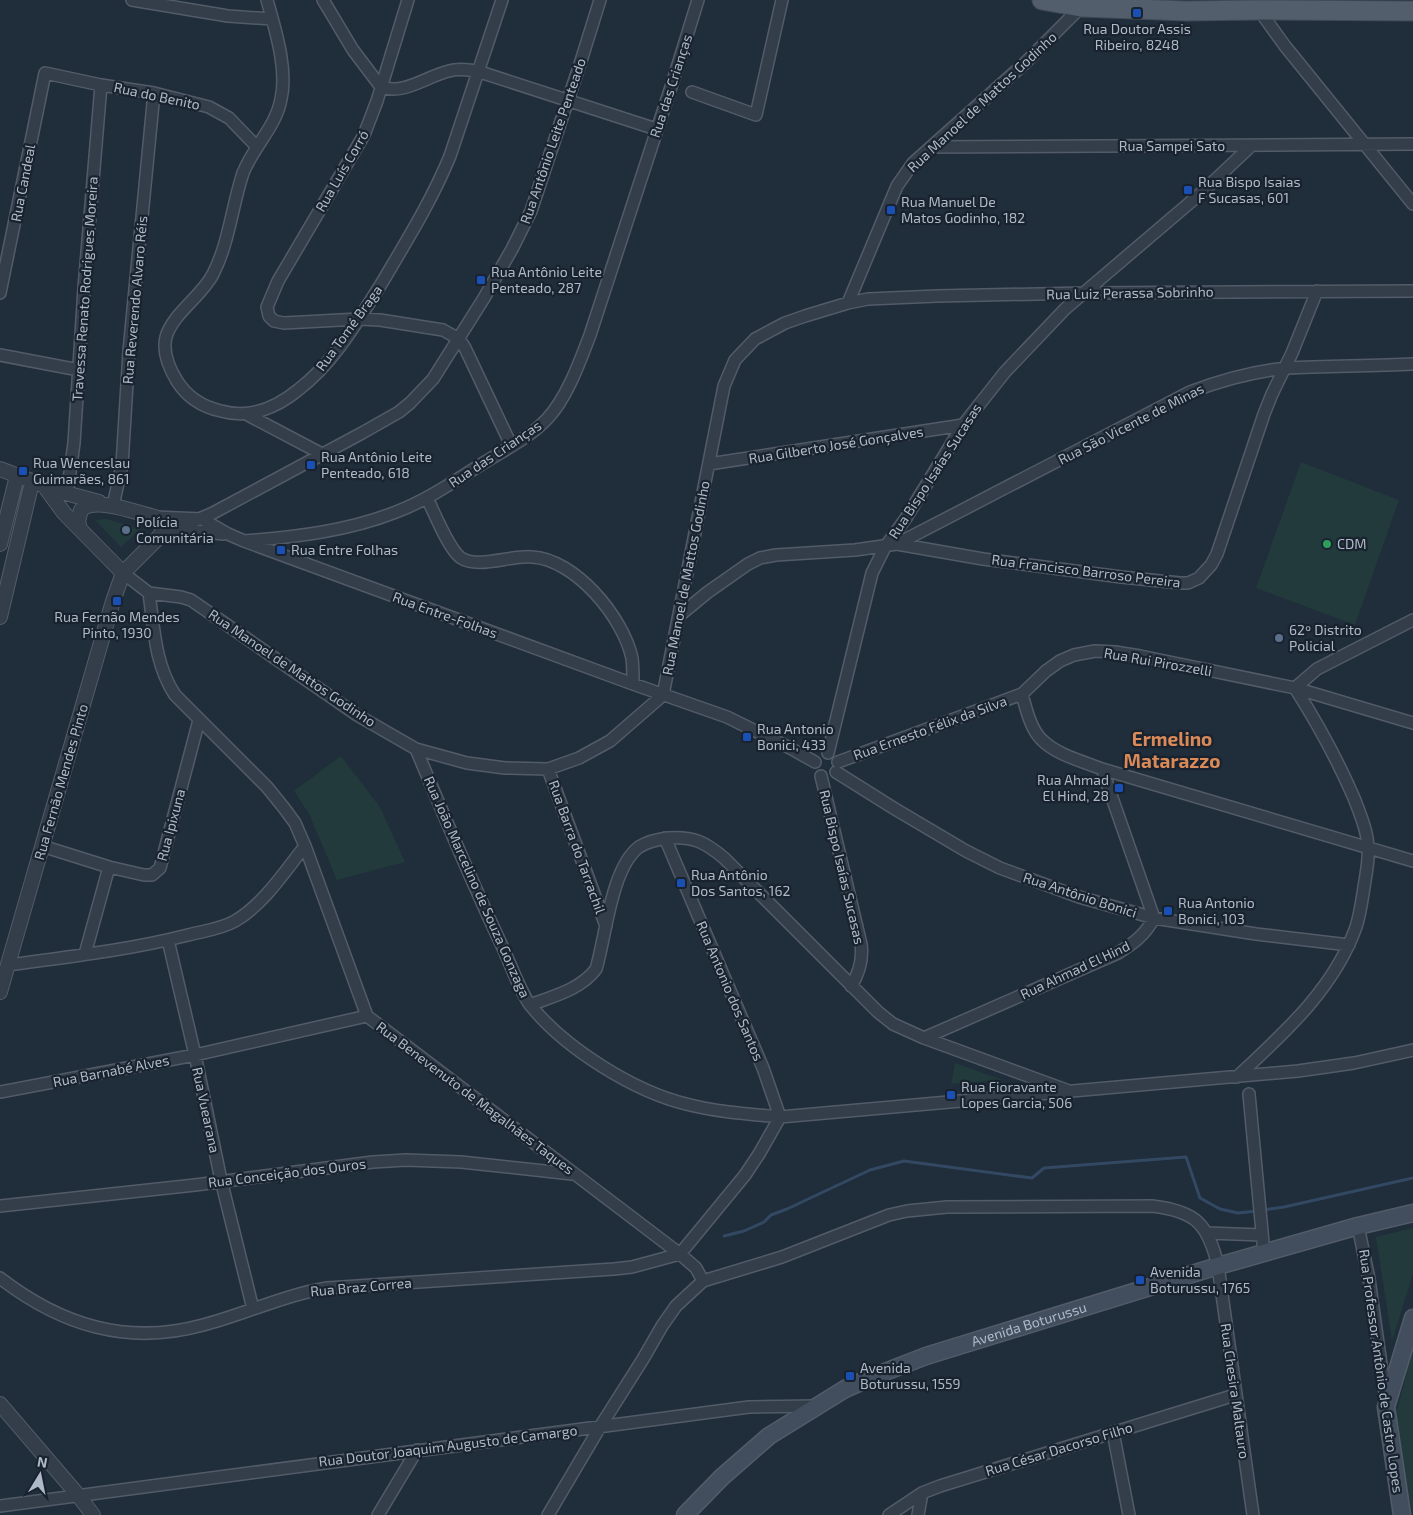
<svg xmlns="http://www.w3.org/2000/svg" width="1413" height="1515" viewBox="0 0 1413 1515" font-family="'Exo 2',sans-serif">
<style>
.green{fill:#223a3b}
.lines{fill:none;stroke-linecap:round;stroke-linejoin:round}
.stream{stroke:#334963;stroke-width:3}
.minor-casing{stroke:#525c68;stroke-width:14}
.tertiary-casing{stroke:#525c68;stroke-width:16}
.secondary-casing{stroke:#525c68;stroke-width:19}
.primary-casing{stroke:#404a57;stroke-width:21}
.minor{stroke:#343e4b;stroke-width:11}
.tertiary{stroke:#343e4b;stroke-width:14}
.secondary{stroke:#424e5e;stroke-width:16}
.primary{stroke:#525e6b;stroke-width:19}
.transit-dot{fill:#1a4fb4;stroke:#19232f;stroke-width:2}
.service-dot{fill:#5c6f8a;stroke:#19232f;stroke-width:2}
.leisure-dot{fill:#2e9e5b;stroke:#19232f;stroke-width:2}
.labels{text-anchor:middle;stroke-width:4.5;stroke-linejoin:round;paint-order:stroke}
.poi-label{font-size:14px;fill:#afb9c7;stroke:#19232f;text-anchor:start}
.street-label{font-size:14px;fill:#afb9c7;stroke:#19232f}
.district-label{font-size:19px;font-weight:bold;fill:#d98a58;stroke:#19232f}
</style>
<rect width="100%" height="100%" fill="#202d3a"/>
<path class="green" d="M1301 462 1399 500 1355 625 1256 588Z
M106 519 141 529 121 547 95 520Z
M341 756 380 807 405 862 337 880 309 814 294 791Z
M955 1063 1003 1080 951 1084Z
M1413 1228V1274L1392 1341 1376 1237Z
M1413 1339V1515L1398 1452 1396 1414 1406 1376 1408 1354Z"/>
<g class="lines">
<path class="stream" d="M1263 1210 1284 1207 1413 1178
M724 1236 744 1231 764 1222 771 1215 787 1209 870 1170 904 1161 1032 1178 1044 1168 1186 1157 1200 1198 1220 1209 1238 1213 1257 1211"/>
<g class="minor-casing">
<path id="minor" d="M132 0 228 16 272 19
M267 0C275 29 288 69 281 99 276 127 253 147 243 173 232 206 229 243 213 274 202 296 173 313 166 337 162 353 169 368 177 381 187 397 203 407 221 411 249 419 276 408 298 390 334 363 359 319 383 281 407 240 432 200 450 156L502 0
M323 0 353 50 381 87C405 95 427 76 449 71 459 68 468 70 477 71L656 129
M408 0 377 101 364 135 278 281 267 307 269 316 274 321 284 323 359 319 380 320 443 330 459 339 465 348 511 445
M1259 10 1285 46 1413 204
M692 92 756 115 782 0
M931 147 1413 144
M0 293 45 73 101 85 154 93 209 107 229 118 257 147
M848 303 897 186 913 163 1025 63 1081 7
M0 355 79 370
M248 415 322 454
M709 464 963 425
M67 494 74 443 84 288 101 85
M427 498C434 512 449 550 461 558 478 569 511 555 532 557 575 559 623 617 632 658 633 666 633 676 633 684
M113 506 122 465 129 351 154 93
M155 517 202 519 228 534 244 541 633 684 727 717 790 748 815 762
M180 529 223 534
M160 536 213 513 362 433 399 412 410 403 433 379 484 298 512 249 531 211 581 61 600 0
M244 541C296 537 348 531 396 512 428 500 456 480 485 462 506 449 530 437 547 419 567 398 580 361 590 335L672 84 698 0
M897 544 1190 392C1219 381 1256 371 1287 368 1329 366 1371 366 1413 364
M123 573 149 593 181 597 191 600 357 715 416 749 467 763 505 768 548 769 579 758 610 741 663 695 724 386 735 360 755 339 785 323 805 316 848 303 868 299 937 296 1086 293 1413 291
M149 593C154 629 155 665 175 695L267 787 284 808 295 823 305 846 367 1016 680 1254 696 1268 703 1281
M680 615 708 592 748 564 760 558 776 555 855 550 897 544 983 559 1121 577 1180 583H1188L1199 578 1211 565 1217 554 1264 414 1272 394 1292 353 1317 291
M1022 694C1026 709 1031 730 1042 740 1057 755 1082 761 1102 769L1413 861
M416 749C444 816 472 883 503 948 510 963 521 994 531 1006 565 1048 633 1091 686 1104 717 1112 748 1114 780 1117L1298 1071 1354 1063 1413 1050
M828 753 872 573 885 547 906 518 963 425 1005 372 1065 309 1200 194 1251 146
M838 762 1022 694 1046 671 1060 661 1074 655 1095 651 1115 652 1140 656 1295 688 1413 723
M548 769 606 926
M836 772 895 809 966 851 1000 868 1079 897 1154 918 1256 934 1349 945
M821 776 861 944C863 959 860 972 851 986
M665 838 763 1068 780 1117
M42 846 109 867 144 875H152L160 868 199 720
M168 940 195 1055 221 1180 253 1309
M85 954 109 867
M8 965C68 957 129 950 188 935 204 931 221 929 235 921 264 904 285 871 305 846
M530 1005C553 996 580 990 596 969 606 936 611 868 639 847 647 842 659 839 668 838 693 836 705 842 724 858L878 1012 893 1024 924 1038 1069 1091
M924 1038 1118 953C1134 943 1145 935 1154 918L1102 769
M1237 1077C1283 1034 1334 989 1356 927 1360 915 1362 900 1364 887 1366 874 1369 861 1368 849 1368 832 1360 814 1354 798 1337 759 1318 724 1295 688L1317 669 1413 620
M0 1092 195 1055 367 1016
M1249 1094 1264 1253
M0 1206 195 1185 373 1162 406 1160 461 1162 572 1174
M1358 1226 1369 1279 1386 1400
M1208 1233 1262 1235
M0 1278C61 1325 127 1346 203 1325 245 1314 284 1295 327 1288L614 1269 632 1267 680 1254 745 1175 759 1154 780 1117
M703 1281 782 1257 889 1215 907 1211 947 1207 1152 1206C1196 1211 1208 1224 1218 1266L1253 1515
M1113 1432 1129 1515
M0 1506 749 1407 816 1406
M378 1515 417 1450
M548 1515 600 1427 643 1359 662 1326 676 1306 703 1281
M889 1515 922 1493 940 1486 1235 1395
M918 1515 922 1493"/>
</g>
<g class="tertiary-casing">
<path id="tertiary" d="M0 469 58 491 99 502
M45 487 64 513 123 573
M0 544 17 476
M0 617 32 482
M0 992 113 601 123 573 160 536 163 528 160 520 155 517C137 513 95 496 81 510L78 521 80 529
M0 1404 78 1495 93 1515"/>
</g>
<g class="secondary-casing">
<g id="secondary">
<path id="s1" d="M685 1515 722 1477 769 1436 845 1389 872 1377 926 1356 1218 1266 1358 1226 1413 1213"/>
<path d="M1402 1515 1386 1407 1413 1318"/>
</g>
</g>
<g class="primary-casing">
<path id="primary" d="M1042 0 1081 7 1186 11 1259 10 1413 11"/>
</g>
<use href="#minor" class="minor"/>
<use href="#tertiary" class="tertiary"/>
<use href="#secondary" class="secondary"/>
<use href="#primary" class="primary"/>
</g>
<g class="transit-dot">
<rect x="1132" y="8" width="10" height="10" rx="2.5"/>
<rect x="1183" y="185" width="10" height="10" rx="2.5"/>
<rect x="886" y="205" width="10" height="10" rx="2.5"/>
<rect x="476" y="275" width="10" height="10" rx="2.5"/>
<rect x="306" y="460" width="10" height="10" rx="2.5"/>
<rect x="18" y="466" width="10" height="10" rx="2.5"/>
<rect x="276" y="545" width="10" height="10" rx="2.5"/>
<rect x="112" y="596" width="10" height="10" rx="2.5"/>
<rect x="742" y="732" width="10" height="10" rx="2.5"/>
<rect x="1114" y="783" width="10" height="10" rx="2.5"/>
<rect x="676" y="878" width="10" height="10" rx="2.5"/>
<rect x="1163" y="906" width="10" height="10" rx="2.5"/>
<rect x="946" y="1090" width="10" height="10" rx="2.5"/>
<rect x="1135" y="1275" width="10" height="10" rx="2.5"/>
<rect x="845" y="1371" width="10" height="10" rx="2.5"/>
</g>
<g class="service-dot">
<circle cx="126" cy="530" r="5"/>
<circle cx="1279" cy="638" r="5"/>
</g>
<circle class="leisure-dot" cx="1327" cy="544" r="5"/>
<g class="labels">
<g class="poi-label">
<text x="1137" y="34" text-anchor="middle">Rua Doutor Assis<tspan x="1137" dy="16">Ribeiro, 8248</tspan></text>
<text x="1198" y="187">Rua Bispo Isaias<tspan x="1198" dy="16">F Sucasas, 601</tspan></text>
<text x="901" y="207">Rua Manuel De<tspan x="901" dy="16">Matos Godinho, 182</tspan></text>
<text x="491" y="277">Rua Antônio Leite<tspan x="491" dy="16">Penteado, 287</tspan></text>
<text x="321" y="462">Rua Antônio Leite<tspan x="321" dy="16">Penteado, 618</tspan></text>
<text x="33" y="468">Rua Wenceslau<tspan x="33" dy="16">Guimarães, 861</tspan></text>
<text x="136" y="527">Polícia<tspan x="136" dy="16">Comunitária</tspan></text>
<text x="1337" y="549">CDM</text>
<text x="291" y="555">Rua Entre Folhas</text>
<text x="117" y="622" text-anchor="middle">Rua Fernão Mendes<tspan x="117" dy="16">Pinto, 1930</tspan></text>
<text x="1289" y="635">62º Distrito<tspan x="1289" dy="16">Policial</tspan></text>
<text x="757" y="734">Rua Antonio<tspan x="757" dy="16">Bonici, 433</tspan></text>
<text x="1109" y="785" text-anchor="end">Rua Ahmad<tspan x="1109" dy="16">El Hind, 28</tspan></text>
<text x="691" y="880">Rua Antônio<tspan x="691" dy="16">Dos Santos, 162</tspan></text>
<text x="1178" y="908">Rua Antonio<tspan x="1178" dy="16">Bonici, 103</tspan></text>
<text x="961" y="1092">Rua Fioravante<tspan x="961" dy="16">Lopes Garcia, 506</tspan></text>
<text x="1150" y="1277">Avenida<tspan x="1150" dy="16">Boturussu, 1765</tspan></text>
<text x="860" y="1373">Avenida<tspan x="860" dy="16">Boturussu, 1559</tspan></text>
</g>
<g class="street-label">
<text transform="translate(671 86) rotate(-72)" y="5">Rua das Crianças</text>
<text transform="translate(157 96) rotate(12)" y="5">Rua do Benito</text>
<text transform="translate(982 102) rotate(-43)" y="5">Rua Manoel de Mattos Godinho</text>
<text transform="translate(553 141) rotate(-71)" y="5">Rua Antônio Leite Penteado</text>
<text x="1172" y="151">Rua Sampei Sato</text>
<text transform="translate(342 171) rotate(-60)" y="5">Rua Luís Corró</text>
<text transform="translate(23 183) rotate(-79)" y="5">Rua Candeal</text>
<text transform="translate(85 289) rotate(-86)" y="5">Travessa Renato Rodrigues Moreira</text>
<text transform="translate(1130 293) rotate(-1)" y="5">Rua Luiz Perassa Sobrinho</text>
<text transform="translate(135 300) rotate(-85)" y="5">Rua Reverendo Alvaro Réis</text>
<text transform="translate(349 328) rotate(-54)" y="5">Rua Tomé Braga</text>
<text transform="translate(1131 424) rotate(-27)" y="5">Rua São Vicente de Minas</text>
<text transform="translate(836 445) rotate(-9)" y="5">Rua Gilberto José Gonçalves</text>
<text transform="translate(495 454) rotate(-34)" y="5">Rua das Crianças</text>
<text transform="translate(935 471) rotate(-57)" y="5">Rua Bispo Isaías Sucasas</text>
<text transform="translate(1086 571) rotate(7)" y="5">Rua Francisco Barroso Pereira</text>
<text transform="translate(686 578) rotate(-79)" y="5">Rua Manoel de Mattos Godinho</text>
<text transform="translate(445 615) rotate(20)" y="5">Rua Entre-Folhas</text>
<text transform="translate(1158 662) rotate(10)" y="5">Rua Rui Pirozzelli</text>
<text transform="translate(292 668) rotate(34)" y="5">Rua Manoel de Mattos Godinho</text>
<text transform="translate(930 728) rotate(-20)" y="5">Rua Ernesto Félix da Silva</text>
<text transform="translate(61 782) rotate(-74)" y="5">Rua Fernão Mendes Pinto</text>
<text transform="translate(171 825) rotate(-75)" y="5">Rua Ipixuna</text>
<text transform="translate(577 847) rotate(70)" y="5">Rua Barra do Tarrachil</text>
<text transform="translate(842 867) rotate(77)" y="5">Rua Bispo Isaías Sucasas</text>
<text transform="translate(477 887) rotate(66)" y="5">Rua João Marcelino de Souza Gonzaga</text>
<text transform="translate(1080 895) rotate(18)" y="5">Rua Antônio Bonici</text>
<text transform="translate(1075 970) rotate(-25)" y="5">Rua Ahmad El Hind</text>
<text transform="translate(730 991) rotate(67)" y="5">Rua Antonio dos Santos</text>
<text transform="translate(111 1071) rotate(-11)" y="5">Rua Barnabé Alves</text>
<text transform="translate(475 1098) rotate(37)" y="5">Rua Benevenuto de Magalhães Taques</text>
<text transform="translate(206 1110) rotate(78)" y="5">Rua Vuearana</text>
<text transform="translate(287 1173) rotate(-7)" y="5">Rua Conceição dos Ouros</text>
<text transform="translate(361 1287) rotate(-5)" y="5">Rua Braz Correa</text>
<text dy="5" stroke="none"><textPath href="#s1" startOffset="400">Avenida Boturussu</textPath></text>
<text transform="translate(1381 1371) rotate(82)" y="5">Rua Professor Antônio de Castro Lopes</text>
<text transform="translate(1235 1391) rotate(82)" y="5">Rua Chesira Maltauro</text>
<text transform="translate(448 1446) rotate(-7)" y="5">Rua Doutor Joaquim Augusto de Camargo</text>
<text transform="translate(1059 1449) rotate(-17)" y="5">Rua César Dacorso Filho</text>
</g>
<g class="district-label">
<text x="1172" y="746">Ermelino<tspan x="1172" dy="22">Matarazzo</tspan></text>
</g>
</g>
<g transform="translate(40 1475) rotate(10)" stroke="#19232f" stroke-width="4" paint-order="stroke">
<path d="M0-4L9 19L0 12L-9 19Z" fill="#afb9c7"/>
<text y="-8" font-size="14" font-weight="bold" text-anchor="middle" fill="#afb9c7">N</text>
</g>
</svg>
